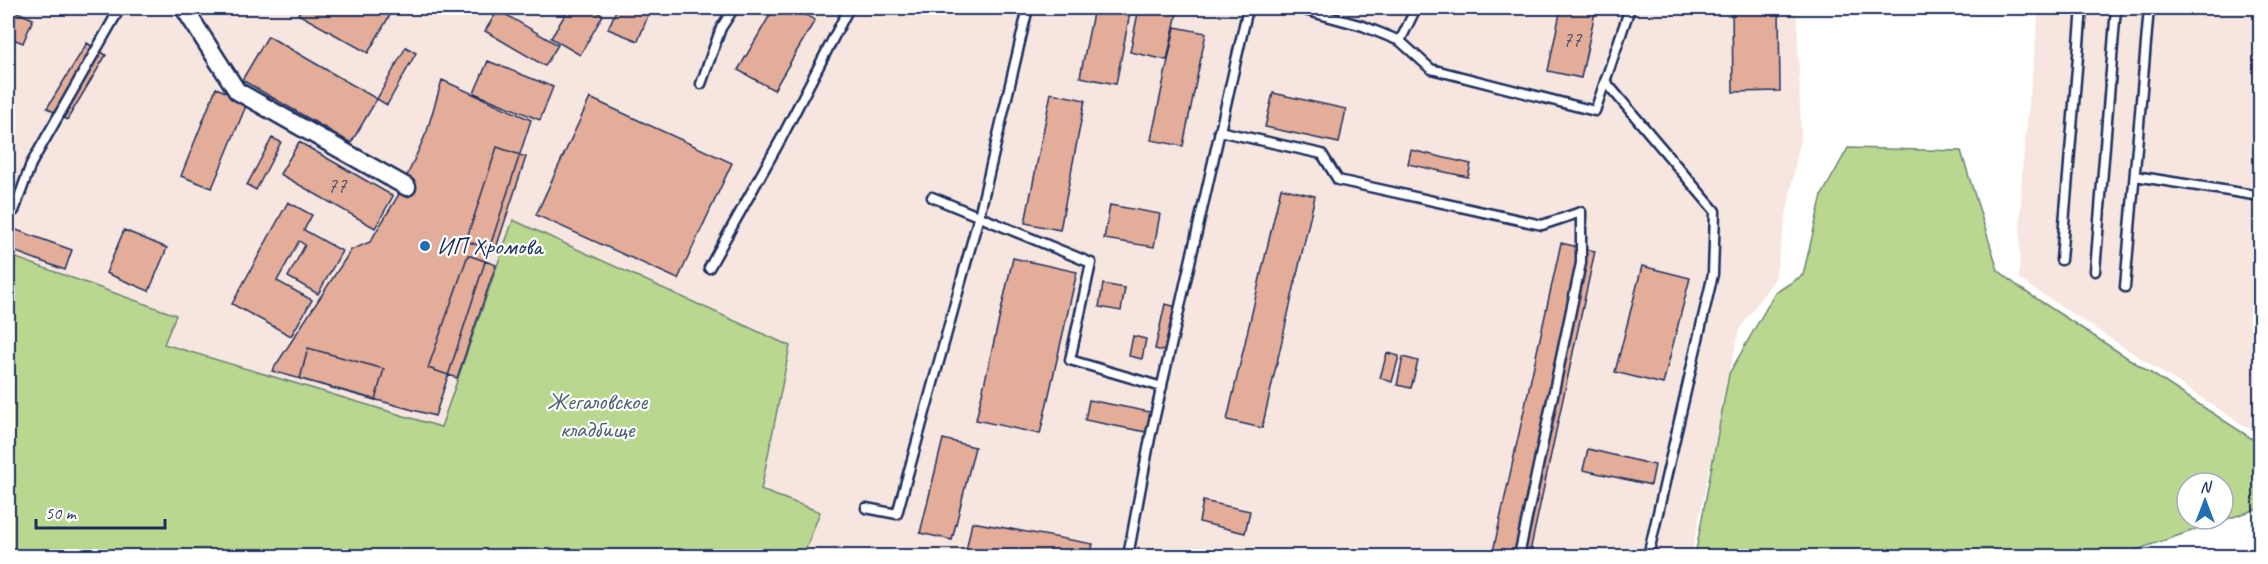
<svg xmlns="http://www.w3.org/2000/svg" width="2268" height="564" viewBox="0 0 2268 564" font-family="Caveat,sans-serif">
<style>
.built{fill:#f7e6e0}
.green{fill:#bad78f;stroke:#6a8376;stroke-width:1.5;fill-rule:evenodd}
.building{fill:#e3ad99;stroke:#1b2f5e;stroke-width:1.5}
.lines{fill:none;stroke-linecap:round;stroke-linejoin:round}
.lane-casing{stroke:#1b2f5e;stroke-width:13}
.street-casing{stroke:#1b2f5e;stroke-width:21}
.lane{stroke:#fff;stroke-width:8}
.street{stroke:#fff;stroke-width:16}
.poi-dot{fill:#1f6fb2;stroke:#fff;stroke-width:2}
.labels{text-anchor:middle;stroke-width:4.5;stroke-linejoin:round;paint-order:stroke}
.number-label{font-size:21px;fill:#4d4e6d}
.poi-label{font-size:24px;fill:#1b2f5e;stroke:#fff;text-anchor:start}
.park-label{font-size:24px;fill:#4b616d;stroke:#fff}
</style>
<rect width="100%" height="100%" fill="#fff"/>
<filter id="ink" filterUnits="userSpaceOnUse"><feTurbulence type="fractalNoise" baseFrequency=".0167" numOctaves="2"/><feDisplacementMap in="SourceGraphic" scale="12" xChannelSelector="R" yChannelSelector="G"/><feConvolveMatrix kernelMatrix="1 2 1 2 8 2 1 2 1" color-interpolation-filters="sRGB"/></filter>
<g filter="url(#ink)">
<path class="built" d="M8 8H1797L1801 134 1775 278 1739 330 1691 556H803L820 512 761 491 789 346 513 220 442 427 164 344 175 315 8 255Z
M2039 8H2260V436L2019 279 2022 170Z"/>
<path class="green" d="M1848 148 1961 151 1998 270 2020 288 2260 444V508L2118 556H1695L1729 374 1775 293 1803 275 1822 195ZM2187 483H2223V519H2187Z
M513 220 790 346 761 490 820 512 803 556H8V255L176 315 164 344 441 427Z"/>
<path class="building" d="M8 8 33 19 23 43 8 37Z
M302 8H394L368 53 298 14Z
M569 8H590L603 15 580 55 551 38Z
M617 8H651L638 41 608 29Z
M774 8H793L815 20 774 90 738 70Z
M1094 8H1131L1116 84 1080 77Z
M1139 8H1178L1167 60 1130 52Z
M1561 8H1596L1581 78 1548 71Z
M1732 8H1779L1780 91 1733 92Z
M498 10 558 45 545 66 485 31Z
M1175 27 1206 33 1183 146 1151 140Z
M268 36 377 99 351 143 242 80Z
M87 43 106 55 67 120 47 108Z
M406 47 416 53 387 105 377 99Z
M488 61 553 87 540 120 474 93Z
M442 80 531 120 435 416 272 371 351 250 370 242 398 196 427 131Z
M216 88 248 101 212 188 181 176Z
M1051 93 1085 100 1060 230 1025 223Z
M1273 93 1346 109 1339 143 1265 127Z
M590 98 732 163 678 279 536 215Z
M272 138 281 142 256 190 247 185Z
M299 142 393 196 375 228 280 174Z
M497 147 526 157 495 251 466 241Z
M1411 150 1471 164 1468 177 1408 164Z
M1281 188 1315 196 1262 428 1227 420Z
M288 202 312 215 304 230 342 251 318 294 288 277 305 245 299 241 277 281 312 300 291 336 232 304Z
M1110 205 1160 214 1154 247 1104 239Z
M8 227 72 250 65 270 8 249Z
M124 230 167 248 149 291 106 273Z
M1561 243 1595 251 1529 556H1492Z
M468 255 496 265 457 378 428 368Z
M1013 258 1077 272 1040 434 976 420Z
M1642 266 1690 278 1663 384 1615 372Z
M1103 284 1125 288 1121 311 1099 307Z
M1165 304 1182 308 1172 353 1155 349Z
M1133 336 1146 339 1142 359 1129 356Z
M308 348 384 369 375 400 300 379Z
M1387 353 1399 356 1392 382 1380 378Z
M1403 357 1418 361 1411 388 1397 385Z
M1089 400 1150 412 1146 432 1085 420Z
M943 439 975 447 952 540 920 533Z
M1588 449 1655 465 1651 485 1583 470Z
M1203 501 1250 511 1245 533 1199 522Z
M972 522 1093 544 1090 556H965Z"/>
<g class="lines">
<g class="lane-casing">
<path id="lane" d="M1297 8 1363 26 1400 41 1431 69 1595 111 1630 8
M1400 41 1416 8
M1605 81 1715 211 1713 274 1648 556
M701 84 721 28 734 8
M1219 131 1322 154 1338 180 1542 225 1581 212V263L1519 556
M2135 176 2260 196
M932 197 1091 263 1070 360 1162 387
M8 209 14 211 31 164 120 8
M2061 260 2082 8
M709 268 781 139 849 8
M2095 271 2116 8
M2125 287 2149 8
M866 508 897 514 979 216 1028 8
M1128 556 1150 438 1248 8"/>
</g>
<g class="street-casing">
<path id="street" d="M184 8 237 91 407 187"/>
</g>
<use href="#lane" class="lane"/>
<use href="#street" class="street"/>
</g>
</g>
<circle class="poi-dot" cx="425" cy="246" r="6"/>
<g class="labels">
<g class="number-label">
<text x="1572" y="46">77</text>
<text x="337" y="192">77</text>
</g>
<g class="poi-label">
<text x="437" y="254">ИП Хромова</text>
</g>
<g class="park-label">
<text x="597" y="409">Жегаловское<tspan x="597" dy="28">кладбище</tspan></text>
</g>
</g>
<rect width="2268" height="564" fill="none" stroke="#fff" stroke-width="30"/>
<rect x="15" y="15" width="2238" height="534" fill="none" stroke="#1b2f5e" stroke-width="2" filter="url(#ink)"/>
<g transform="translate(2205 501)"><circle r="28" fill="#ffffff" stroke="#a4acbf" stroke-width="1.5"/>
<path d="M0-4.5L10 22L0 15L-10 22Z" fill="#1f6fb2"/>
<text y="-9" font-size="16" font-weight="bold" text-anchor="middle" fill="#1b2f5e">N</text>
</g>
<path d="M36 519v9h129v-9" fill="none" stroke="#1b2f5e" stroke-width="3"/>
<text x="45" y="519" font-size="18" fill="#1b2f5e" stroke="#ffffff" stroke-width="4.5" paint-order="stroke">50 m</text>
</svg>
